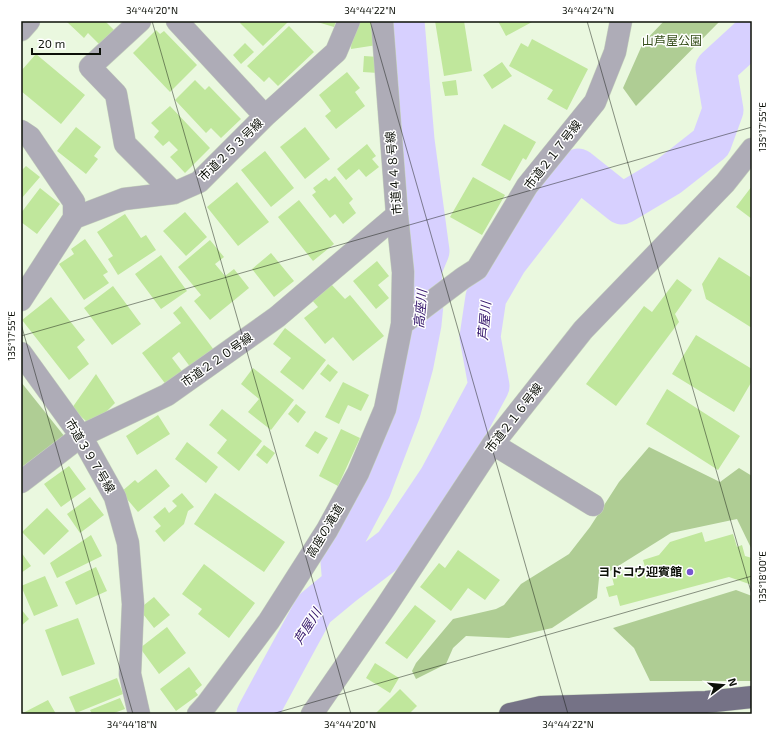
<svg xmlns="http://www.w3.org/2000/svg" width="773" height="735" viewBox="0 0 773 735" font-family="'Exo 2','Noto Sans JP',sans-serif">
<style>
.green{fill:#afcd94}
.lines{fill:none;stroke-linecap:round;stroke-linejoin:round}
.river{stroke:#d7d0ff;stroke-width:41}
.building{fill:#c0e79c}
.minor-casing{stroke:#c6d3bd;stroke-width:23}
.major-casing{stroke:#c6d3bd;stroke-width:23}
.minor{stroke:#aeacb7;stroke-width:22}
.major{stroke:#757286;stroke-width:22}
.ticks{fill:none;stroke:#0c1008;stroke-width:1;stroke-opacity:0.45}
.poi-dot{fill:#7756d0;stroke:#fff;stroke-width:1.5}
.labels{text-anchor:middle;stroke-width:3;stroke-linejoin:round;paint-order:stroke}
.park-label{font-size:12px;fill:#344d19;stroke:#fff}
.street-label{font-size:12px;fill:#0c1008;stroke:#fff}
.poi-label{font-size:12px;font-weight:bold;fill:#0c1008;stroke:#fff;text-anchor:end}
.water-label{font-size:13px;font-style:italic;fill:#33146a;stroke:#fff}
.neatline{fill:none;stroke:#0c1008;stroke-width:1.5}
.ticks-label{font-size:10px;text-anchor:middle;fill:#0c1008}
</style>
<rect width="100%" height="100%" fill="#eaf8df"/>
<path class="green" d="M664 21H720L636 106 623 88 643 43Z
M21 382 65 437 21 472Z
M649 447 720 482 739 468 752 476V550L737 519 671 533 599 578 597 598 552 628 509 638 466 636 453 648 446 664 416 679 412 671 416 663 453 619 496 609 504 605 521 584 569 554 590 527 619 482Z
M736 590 752 596V681H650L634 648 613 628Z"/>
<g class="lines">
<path class="river" d="M343 585 340 550 346 535 371 488 400 412 413 365 421 324 423 304 421 270 429 251 414 140 404 21
M257 714 314 609 343 585 394 546 439 479 489 386 480 337 486 297 507 261 578 169 622 204 669 176 711 143 723 110 716 68 752 35"/>
</g>
<path class="building" d="M66 21H105L114 30 100 45 88 33 84 38Z
M242 21H287L288 22 263 46 240 23Z
M314 21H336L334 27Z
M355 21H376L377 45 351 49 352 28Z
M435 21H464L472 71 444 76Z
M498 21H531L532 22 506 36Z
M289 26 314 52 278 86 269 77 264 82 247 66Z
M156 30 160 34 164 31 197 65 170 92 133 53Z
M532 39 588 69 567 110 547 99 553 90 509 66 521 43 528 47Z
M245 43 254 52 241 64 233 55Z
M36 54 85 95 61 124 21 91V71Z
M364 56 379 57 378 73 363 72Z
M502 62 512 76 492 89 483 75Z
M347 72 360 88 355 92 365 106 336 129 325 116 331 111 319 95Z
M195 80 205 90 209 86 241 119 221 138 211 128 206 133 175 100Z
M456 80 458 95 445 96 442 82Z
M170 106 210 148 185 173 170 157 178 150 169 141 163 146 154 137 159 131 151 123Z
M504 124 536 142 526 160 523 158 510 181 481 165Z
M76 127 101 147 94 156 98 159 86 174 57 151Z
M305 127 330 159 305 179 280 147Z
M367 144 376 156 372 159 379 167 366 177 359 169 346 180 337 169Z
M265 151 294 188 271 207 241 170Z
M26 166 40 177 21 199V171Z
M335 176 353 199 349 203 356 213 343 224 335 214 330 218 312 195 316 192 313 188 326 178 329 181Z
M473 177 505 195 482 235 450 217Z
M237 182 269 222 238 246 207 207Z
M752 186V219L736 207Z
M40 188 60 204 37 234 21 222V213Z
M299 200 334 244 313 261 278 217Z
M185 212 207 237 186 256 163 231Z
M125 214 141 238 146 235 156 250 118 275 108 259 113 256 97 232Z
M85 239 108 272 103 275 109 283 84 300 59 264 74 254 71 249Z
M210 240 224 257 215 264 225 276 234 269 249 288 210 320 194 301 201 295 178 267Z
M271 253 294 281 274 297 252 269Z
M161 255 187 291 161 309 135 274Z
M719 257 752 278V328L706 299 702 284Z
M377 261 389 276 378 285 389 298 376 309 353 281Z
M677 279 692 290 675 314 679 322 616 406 586 384 644 306 652 312Z
M330 283 345 299 350 295 384 336 353 361 333 337 325 344 304 318 318 307 311 299Z
M113 286 141 324 112 345 84 308Z
M51 297 85 340 77 347 89 364 69 380 22 320Z
M181 306 214 350 191 368 179 352 172 358 184 374 167 386 142 353 181 323 173 313Z
M285 328 326 360 303 390 280 372 291 358 273 344Z
M696 335 752 369V381L734 412 672 374Z
M328 364 338 372 330 382 320 374Z
M253 368 294 400 271 430 248 412 259 399 241 384Z
M96 374 115 403 96 422 92 418 88 423 72 408Z
M343 382 369 395 361 411 348 405 339 424 325 417Z
M667 389 740 436 718 470 646 424Z
M296 404 306 412 298 423 288 414Z
M222 409 262 441 239 471 217 453 227 440 209 425Z
M158 415 170 434 137 455 126 436Z
M341 429 360 438 338 486 319 476Z
M315 431 328 438 318 454 305 446Z
M187 442 218 467 206 483 175 459Z
M264 445 275 453 267 464 256 455Z
M69 466 86 489 61 507 44 484Z
M156 469 170 486 138 512 121 492 135 480 138 483Z
M182 493 194 507 188 511 184 524 164 542 155 531 161 526 153 517 165 507 169 513 177 506 172 501Z
M215 493 285 542 264 572 194 524Z
M90 497 104 515 80 533 67 514Z
M47 508 69 531 44 555 22 532Z
M702 532 705 542 733 534 737 547 742 545 745 556 752 558V585L729 577 620 606 617 595 609 597 606 587 614 585 612 577 645 567 643 560 659 555 670 542Z
M91 535 102 556 57 578 50 563Z
M458 550 500 580 485 600 468 588 451 611 420 587 439 563 445 568Z
M21 552 31 566 21 573Z
M204 564 255 603 229 638 198 614 202 609 182 594Z
M96 567 107 591 76 605 65 582Z
M45 576 58 606 34 616 21 586Z
M154 597 170 615 154 628 139 609Z
M415 605 436 621 407 659 385 643Z
M21 609 29 619 21 626Z
M78 618 95 664 62 676 45 630Z
M167 627 186 653 159 674 140 648Z
M375 663 399 678 390 693 366 678Z
M189 667 202 685 195 691 198 695 176 711 160 689Z
M117 678 123 694 76 713 69 697Z
M400 689 417 706 409 714H375Z
M120 698 125 709 114 713V714H92L90 710Z
M48 700 56 714H21Z"/>
<g class="lines">
<g class="minor-casing">
<path id="minor" d="M140 21 90 67 116 94 125 144 174 193
M177 21 265 116
M21 30 29 21
M21 131 30 137 74 202V218
M21 300 74 218 124 199 174 193 199 182 265 116 336 52 349 21
M402 324 463 278 477 269 527 186 595 102 615 52 621 21
M21 353 81 436 115 497 128 543 133 604 130 674 139 714
M493 444 593 505
M21 482 81 436 167 395 277 317 397 215
M198 714 207 704 269 621 327 530 358 473 385 409 402 324 403 272 397 215 382 21
M312 714 385 608 493 444 583 330 725 183 752 149"/>
</g>
<g class="major-casing">
<path id="major" d="M510 714 541 707 706 702 752 697"/>
</g>
<use href="#minor" class="minor"/>
<use href="#major" class="major"/>
</g>
<path class="ticks" d="M152 21 351 714M370 21 568 714M587 21 752 595M21 324 133 714M21 336 752 127M272 714 752 576"/>
<circle class="poi-dot" cx="690" cy="572" r="4"/>
<g class="labels">
<g class="park-label">
<text x="672" y="45">山芦屋公園</text>
</g>
<g class="street-label">
<text transform="translate(231 150) rotate(-44)" y="4">市道２５３号線</text>
<text transform="translate(553 155) rotate(-52)" y="4">市道２１７号線</text>
<text transform="translate(394 173) rotate(-95)" y="4">市道４４８号線</text>
<text transform="translate(217 360) rotate(-35)" y="4">市道２２０号線</text>
<text transform="translate(514 418) rotate(-52)" y="4">市道２１６号線</text>
<text transform="translate(90 456) rotate(59)" y="4">市道３９７号線</text>
<text transform="translate(325 531) rotate(-59)" y="4">高座の滝道</text>
</g>
<g class="poi-label">
<text x="682" y="576">ヨドコウ迎賓館</text>
</g>
<g class="water-label">
<text transform="translate(420 309) rotate(-85)" y="5">高座川</text>
<text transform="translate(484 321) rotate(-85)" y="5">芦屋川</text>
<text transform="translate(307 626) rotate(-58)" y="5">芦屋川</text>
</g>
</g>
<rect width="773" height="735" fill="none" stroke="#ffffff" stroke-width="44"/>
<g transform="translate(723 685) rotate(74)" stroke="#ffffff" stroke-width="3" paint-order="stroke">
<path d="M0-3L7 15L0 10L-7 15Z" fill="#0c1008"/>
<text y="-6" font-size="11" font-weight="bold" text-anchor="middle" fill="#0c1008">N</text>
</g>
<path d="M32 48v6h68v-6" fill="none" stroke="#0c1008" stroke-width="2"/>
<text x="38" y="48" font-size="12" fill="#0c1008" stroke="#ffffff" stroke-width="3" paint-order="stroke">20 m</text>
<rect x="22" y="22" width="729" height="691" class="neatline"/>
<g class="ticks-label">
<text x="152" y="14">34°44'20"N</text>
<text x="370" y="14">34°44'22"N</text>
<text x="588" y="14">34°44'24"N</text>
<text transform="translate(762 127) rotate(-90)" y="4">135°17'55"E</text>
<text transform="translate(11 336) rotate(-90)" y="4">135°17'55"E</text>
<text transform="translate(762 577) rotate(-90)" y="4">135°18'00"E</text>
<text x="132" y="728">34°44'18"N</text>
<text x="350" y="728">34°44'20"N</text>
<text x="568" y="728">34°44'22"N</text>
</g>
</svg>
